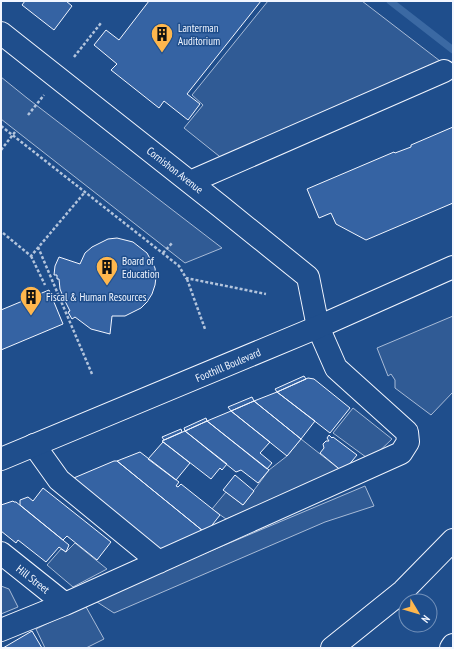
<svg xmlns="http://www.w3.org/2000/svg" width="454" height="649" viewBox="0 0 454 649" font-family="'PT Sans Narrow',sans-serif">
<style>
.parking{fill:#305b95;stroke:#a8bbd7}
.lines{fill:none;stroke-linecap:round;stroke-linejoin:round}
.stream{stroke:#3b69a3;stroke-width:7}
.building{fill:#3563a3;stroke:#f2f6ff}
.minor-casing{stroke:#f2f6ff;stroke-width:24}
.major-casing{stroke:#f2f6ff;stroke-width:24}
.highway-casing{stroke:#f2f6ff;stroke-width:24}
.path{stroke:#b3c4dc;stroke-width:2.5;stroke-dasharray:3 2;stroke-linecap:butt}
.minor{stroke:#1f4e8c;stroke-width:22}
.major{stroke:#1f4e8c;stroke-width:22}
.highway{stroke:#1f4e8c;stroke-width:22}
.labels{text-anchor:middle;stroke-width:3;stroke-linejoin:round;paint-order:stroke}
.poi-label{font-size:11px;fill:#f2f6ff;stroke:#1f4e8c;text-anchor:start}
.street-label{font-size:11px;fill:#f2f6ff;stroke:#1f4e8c}
</style>
<rect width="100%" height="100%" fill="#1f4e8c"/>
<path class="parking" d="M268 1H362L453 71 234 168 184 128 203 105 192 95Z
M1 77 27 98 222 248 185 263 1 119Z
M453 316V392L431 415 395 388V380L391 374 388 376 377 348Z
M353 408 392 439 370 460 333 433Z
M301 439 343 472 226 519 212 509 226 492 243 505 269 470 287 456Z
M365 486 374 506 325 522 114 613 94 600Z
M75 543 107 569 73 587 47 565 61 549 66 552Z
M1 586 9 589 18 607 1 614Z
M85 605 104 639 86 648H45L36 629Z"/>
<g class="lines">
<path class="stream" d="M390 1 453 50"/>
</g>
<path class="building" d="M25 1H66L72 6 54 30 22 5Z
M149 1H261L187 94 200 104 188 120 164 101 159 108 111 70 117 64 94 45 106 30 119 40Z
M453 127V203L366 240 336 224 331 213 319 218 307 189 394 152 395 153 411 147V145Z
M117 238 133 242 147 253 155 268 156 277 155 285 152 294 147 302 141 308 125 316H112L110 334 91 329 75 317 72 319 68 312 70 311 64 299 60 289 59 279H57V275H54L55 266 59 257 80 264 85 253 92 247 108 239Z
M49 290 63 324 1 350V310Z
M304 376 306 379 277 392 275 389Z
M308 378 314 379 350 408 330 433 277 392Z
M277 392 315 421 301 439 254 401Z
M252 397 254 401 231 411 228 407Z
M254 401 301 439 287 456 231 411Z
M231 411 270 442 260 453 272 463 267 469 207 421Z
M206 418 207 421 185 431 184 428Z
M207 421 269 470 258 483 241 470 236 472 185 431Z
M181 429 182 432 164 440 162 437Z
M185 431 227 464 222 470 220 468 211 479 162 441Z
M329 435 332 438 333 437 357 455 343 472 320 453 324 448 323 444 326 441H329L327 438Z
M163 442 190 463 176 480 148 459Z
M140 452 179 482 176 486 178 487 181 484 220 515 209 529 203 531 117 461Z
M114 461H117L203 531 158 551 69 480Z
M235 475 254 491 243 505 223 490Z
M43 488 111 542 97 560 67 536 63 540 20 505V500L28 497 33 501Z
M13 501 14 502H16L69 545 66 552 59 547 46 562 18 540 16 543 1 531V505Z
M32 631 42 648H3Z"/>
<g class="lines">
<g class="minor-casing">
<path id="minor" d="M1 33 220 206 308 277 318 327 336 368 407 432 408 442 401 453 65 604 1 630
M190 182 444 71
M34 445 59 480 159 562
M1 553 65 604"/>
</g>
<g class="major-casing">
<path id="major" d="M1 459 318 327 453 267"/>
</g>
<g class="highway-casing">
<path id="highway" d="M332 648 403 591 453 540
M451 648 453 645"/>
</g>
<path class="path" d="M74 57 101 23
M28 115 44 95
M1 126 179 266 186 278 266 294
M1 150 15 132
M3 233 31 256 85 192
M38 247 92 374
M163 253 172 243
M31 256 45 285
M187 279 205 329"/>
<use href="#minor" class="minor"/>
<use href="#major" class="major"/>
<use href="#highway" class="highway"/>
</g>
<defs>
<g id="building-pin" transform="scale(1.15)"><path d="M0 17L-7.5 6A9.5 9.5 0 1 1 7.5 6Z" fill="#ffb74d" stroke="#1f4e8c"/><path d="M-4-6H4V6H1V3H-1V6H-4ZM-2.5-4.3h1.7v1.8h-1.7ZM.8-4.3h1.7v1.8H.8ZM-2.5-1h1.7V.8h-1.7ZM.8-1h1.7V.8H.8Z" fill="#111"/></g>
</defs>
<g fill-rule="evenodd">
<use href="#building-pin" x="162" y="34"/>
<use href="#building-pin" x="107" y="267"/>
<use href="#building-pin" x="31" y="297"/>
</g>
<g class="labels">
<g class="poi-label">
<text x="178" y="32">Lanterman<tspan x="178" dy="13">Auditorium</tspan></text>
<text x="122" y="265">Board of<tspan x="122" dy="13">Education</tspan></text>
<text x="46" y="301">Fiscal &amp; Human Resources</text>
</g>
<g class="street-label">
<text transform="translate(175 170) rotate(38)" y="4">Cornishon Avenue</text>
<text transform="translate(228 365) rotate(-23)" y="4">Foothill Boulevard</text>
<text transform="translate(33 579) rotate(38)" y="4">Hill Street</text>
</g>
</g>
<rect width="454" height="649" fill="none" stroke="#f2f6ff" stroke-width="4"/>
<g transform="translate(418 613) rotate(128)"><circle r="19" fill="#1f4e8c" stroke="#7391ba"/>
<path d="M0-3L7 15L0 10L-7 15Z" fill="#ffb74d"/>
<text y="-6" font-size="11" font-weight="bold" text-anchor="middle" fill="#f2f6ff">N</text>
</g>
</svg>
